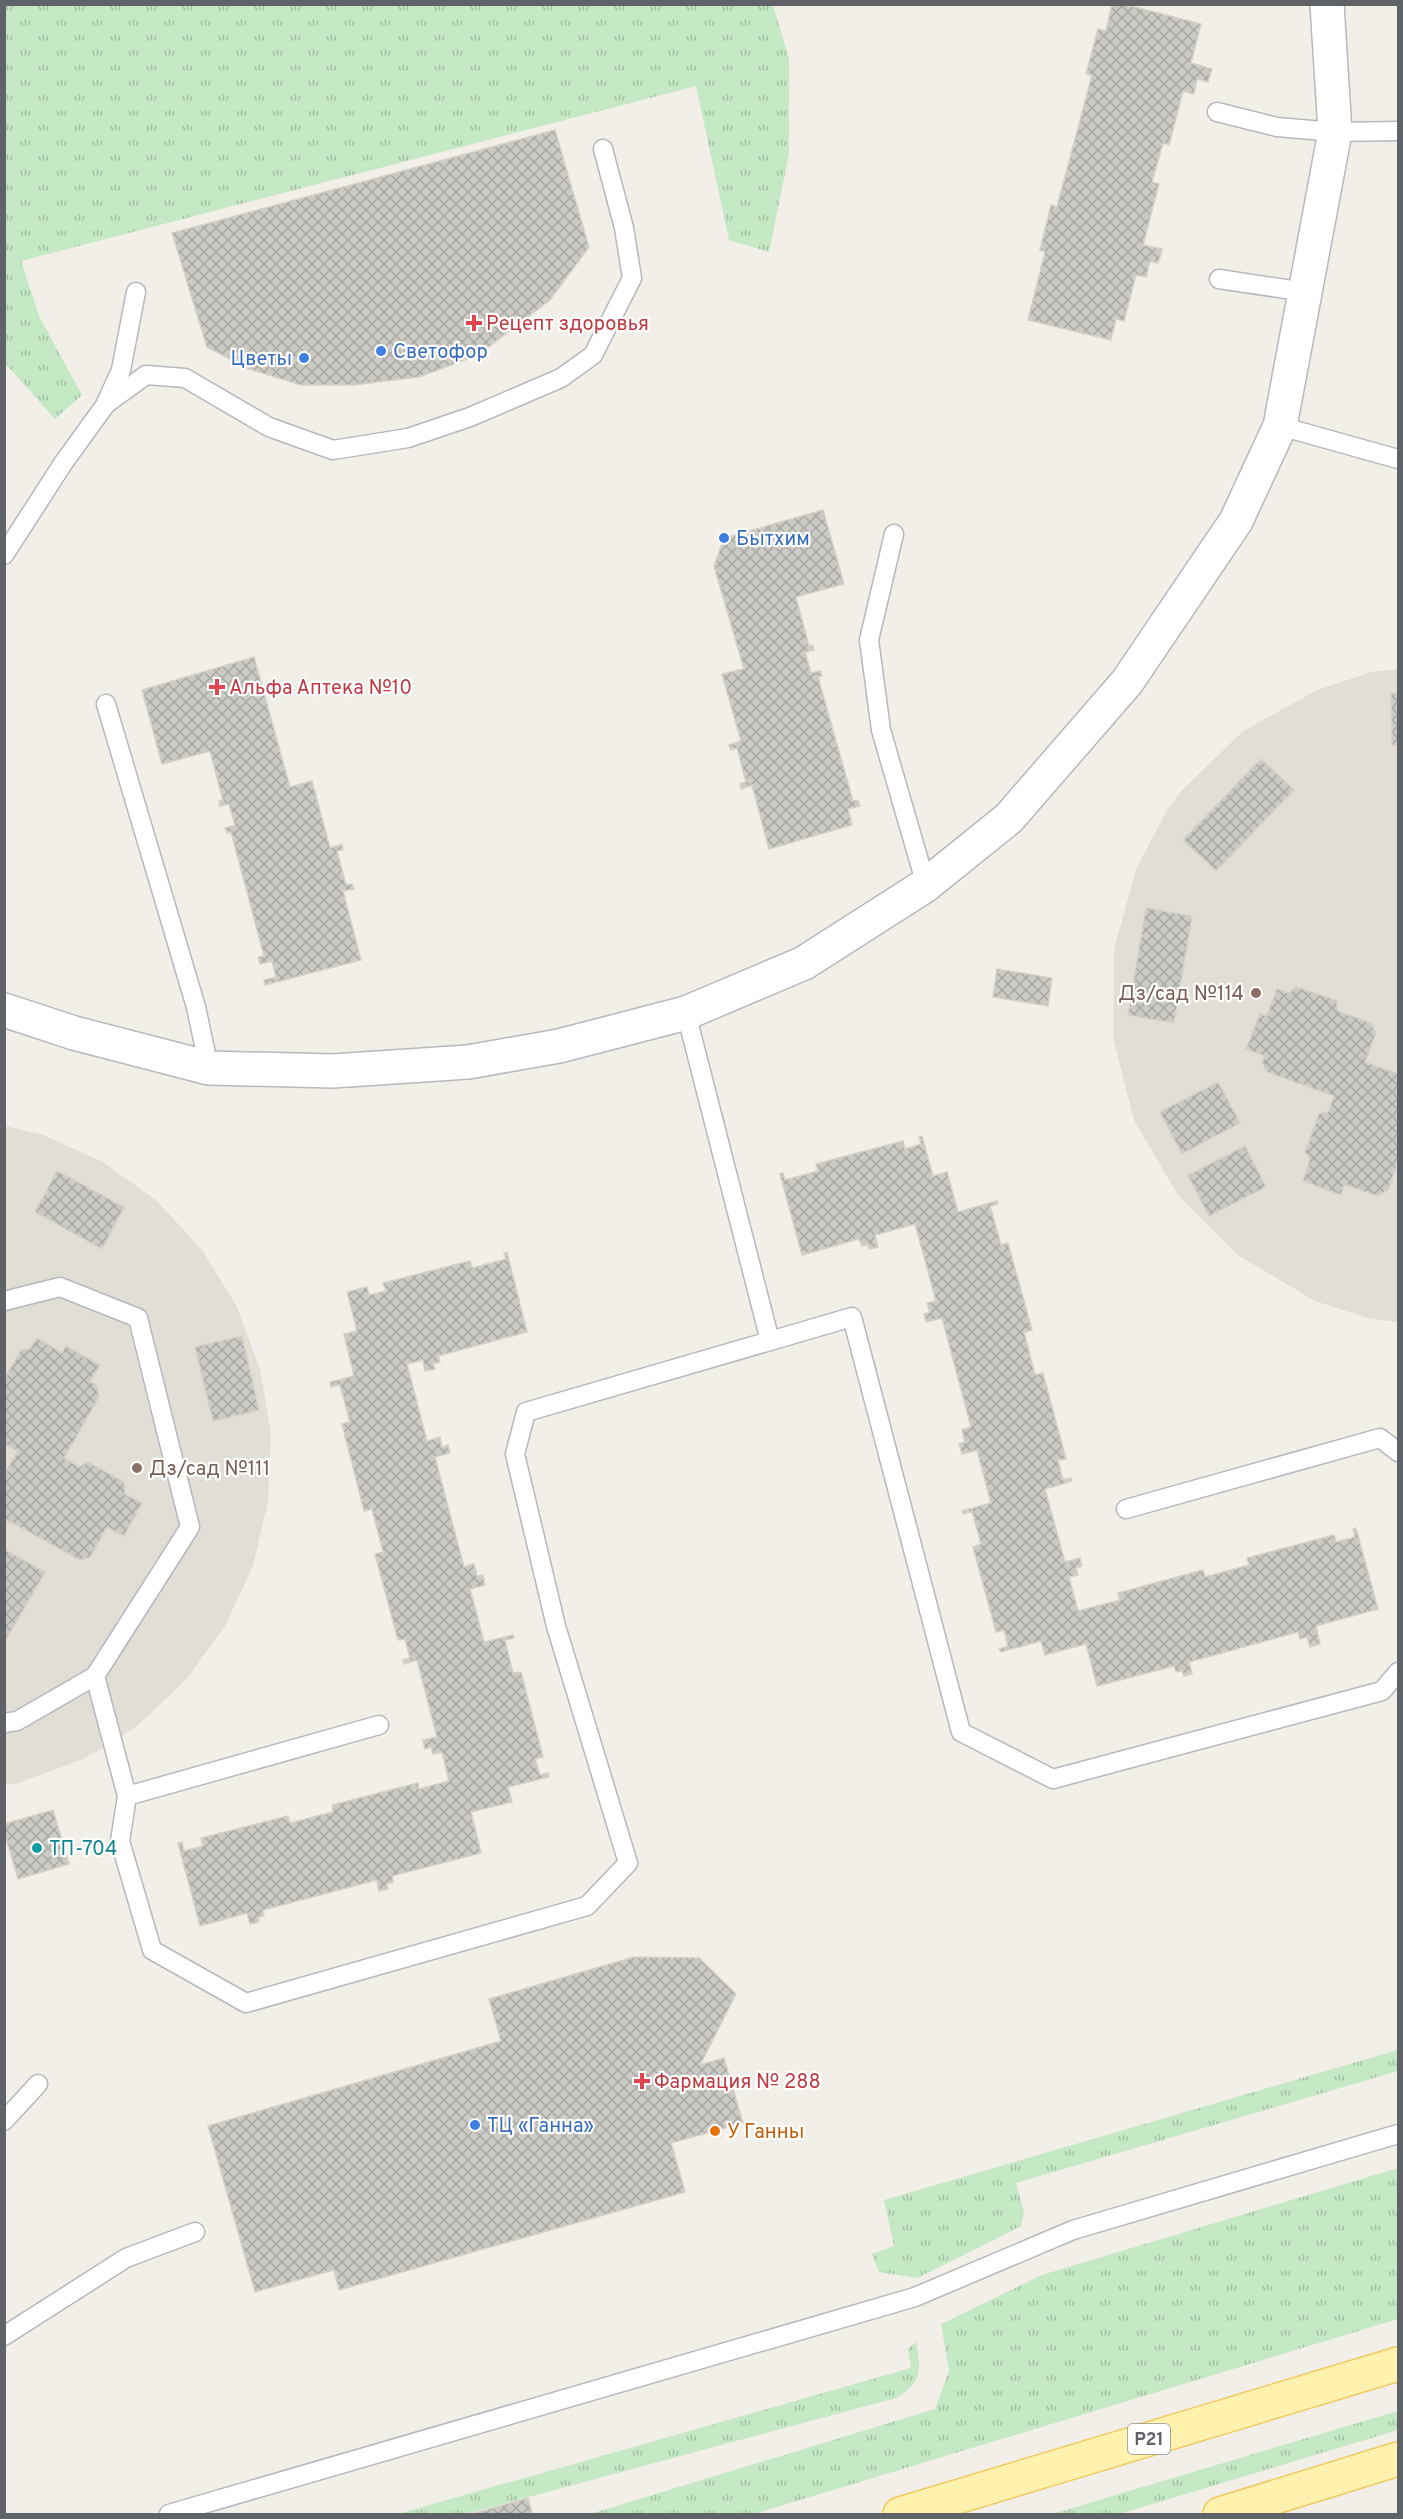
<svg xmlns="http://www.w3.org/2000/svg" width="1403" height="2519" viewBox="0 0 1403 2519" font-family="Overpass,sans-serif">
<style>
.education{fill:#e1ded6}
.grass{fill:url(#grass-tufts)}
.building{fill:url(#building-cross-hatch);stroke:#d6d1c6;stroke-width:1.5}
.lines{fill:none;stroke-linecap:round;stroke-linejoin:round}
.lane-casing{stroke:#b5b8bc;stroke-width:21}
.street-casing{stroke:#b5b8bc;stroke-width:36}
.primary-casing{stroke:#f2c960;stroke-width:36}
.lane{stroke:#fff;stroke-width:18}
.street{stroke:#fff;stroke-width:33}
.primary{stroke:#fff2af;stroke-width:33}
.health-dot{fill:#e0444e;stroke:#fff;stroke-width:2}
.shop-dot{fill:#3f7fe0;stroke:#fff;stroke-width:2}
.education-dot{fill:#8d6e63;stroke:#fff;stroke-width:2}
.culture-dot{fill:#0f9aa8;stroke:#fff;stroke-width:2}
.food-dot{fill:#e8710a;stroke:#fff;stroke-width:2}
.labels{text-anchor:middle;stroke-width:4.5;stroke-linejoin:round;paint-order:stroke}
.shield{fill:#fff;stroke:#8f9295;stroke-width:1.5}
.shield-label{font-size:18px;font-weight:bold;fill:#5f6368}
.health-label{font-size:20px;fill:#be3a42;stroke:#fff;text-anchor:start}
.shop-label{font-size:20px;fill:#366cbe;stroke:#fff;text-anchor:start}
.education-label{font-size:20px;fill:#785e54;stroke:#fff;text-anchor:end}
.culture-label{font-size:20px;fill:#0d838f;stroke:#fff;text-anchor:start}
.food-label{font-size:20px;fill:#c56008;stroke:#fff;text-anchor:start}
</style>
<defs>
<pattern id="grass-tufts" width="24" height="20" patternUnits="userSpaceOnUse" patternTransform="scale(1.5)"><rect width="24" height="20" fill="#c5e8c5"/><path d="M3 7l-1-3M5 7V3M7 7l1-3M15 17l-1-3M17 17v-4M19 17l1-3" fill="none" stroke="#a3c0a4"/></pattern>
<pattern id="building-cross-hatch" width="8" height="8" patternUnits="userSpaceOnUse" patternTransform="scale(1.5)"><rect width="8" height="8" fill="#cccac5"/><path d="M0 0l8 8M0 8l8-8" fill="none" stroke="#a9a8a4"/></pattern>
</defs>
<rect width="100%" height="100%" fill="#f1efe8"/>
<path class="education" d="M1398 669V1322L1371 1319 1315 1301 1239 1256 1178 1195 1134 1120 1113 1037 1114 949 1137 867 1167 810 1181 791 1242 732 1317 690 1372 672Z
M5 1126 43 1135 103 1162 157 1201 202 1250 237 1307 260 1369 271 1434 268 1501 253 1566 225 1626 186 1680 138 1725 112 1743 81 1760 18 1783 5 1785Z"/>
<path class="grass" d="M5 4 773 5 789 59V154L769 252 729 240 696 86 21 261 40 318 82 395 55 419 5 363Z
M1398 2050V2071L1016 2183 1024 2212 1021 2226 917 2278 879 2272 872 2254 894 2246 884 2200Z
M1398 2168V2319L754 2514H590L935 2409 949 2371 941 2324 1042 2275Z
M916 2342C921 2369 923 2383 896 2398L465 2514H398L911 2368 908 2349Z
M1398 2411V2430L1119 2514H1052Z"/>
<path class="building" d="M1112 4H1123L1201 24 1191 63 1212 69 1208 82 1197 79 1194 94 1183 91 1169 145 1163 143 1152 182 1159 184 1143 245 1162 249 1160 257 1158 263 1150 261 1146 277 1136 275 1124 321 1116 319 1111 340 1028 320 1045 252 1040 250 1051 205 1057 207 1092 75 1086 74 1098 29 1106 31Z
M555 130 589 247 550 300 478 355 419 377 353 385H301L249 369 207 347 172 233Z
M823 510 844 584 796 597 809 646 813 645 814 650 805 652 811 673 821 671 822 676 818 677 853 801 858 800 860 806 848 809 852 825 769 849 752 785 741 789 740 784 746 782 737 748 731 750 729 745 741 741 722 674 744 669 714 566 724 538Z
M254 657 290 787 312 781 330 848 342 844 343 850 337 851 346 885 352 884 354 889 343 891 361 960 265 985 264 980 276 977 272 961 260 964 258 957 264 956 231 832 227 833 225 828 235 825 229 804 220 806 219 801H223L210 751 162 764 142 690Z
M1398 693V745H1392L1391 694Z
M1261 759 1294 790 1216 871 1183 840Z
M1146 908 1192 916 1174 1023 1128 1015Z
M997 969 1052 978 1048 1006 993 997Z
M1296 987 1336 1000 1338 1011 1371 1023 1376 1033 1365 1062 1398 1074V1161L1388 1190 1377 1196 1344 1184 1341 1195 1303 1181 1310 1159 1305 1152 1319 1114 1328 1112 1334 1096 1267 1072 1262 1062 1265 1056 1246 1049 1260 1014 1267 1016 1277 989 1289 993Z
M1218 1082 1240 1123 1182 1154 1160 1112Z
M922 1136 933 1176 947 1172 958 1212 997 1201 998 1204 990 1206 1001 1245 1008 1243 1032 1330 1024 1332 1035 1375 1043 1373 1066 1459 1058 1460 1063 1480 1071 1478 1072 1481 1045 1489 1065 1562 1080 1558 1082 1566 1076 1568 1078 1575 1069 1577 1078 1611 1120 1600 1118 1593 1203 1570 1205 1577 1249 1565 1247 1558 1334 1535 1336 1542 1355 1537 1353 1529 1356 1528 1378 1609 1316 1626 1320 1644 1310 1647 1307 1637 1300 1639 1298 1632 1189 1662 1192 1674 1184 1676 1182 1671 1176 1672 1174 1666 1097 1686 1086 1644 1045 1655 1041 1641 1001 1652 999 1649 1008 1646 1004 1630 996 1632 973 1547 981 1544 972 1511 963 1514 962 1511 991 1503 977 1450 962 1454 959 1444 965 1442 962 1430 971 1427 942 1318 926 1322 924 1314 930 1312 927 1303 936 1301 915 1224 875 1235 878 1247 875 1248 869 1249 868 1244 862 1246 859 1239 802 1255 780 1174 783 1173 785 1180 818 1171 816 1164 903 1141 905 1149 921 1144 919 1137Z
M1245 1146 1266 1187 1209 1216 1188 1175Z
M57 1171 124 1207 102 1249 35 1212Z
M507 1252 527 1332 438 1356 440 1362 433 1364 435 1369 425 1371 423 1360 407 1364 427 1441 440 1437 442 1447 448 1445 450 1453 435 1457 464 1567 474 1564 477 1576 483 1575 485 1585 470 1589 484 1642 513 1635 514 1638 505 1640 513 1673 521 1672 543 1757 535 1759 540 1775 548 1773 549 1777 508 1787 512 1802 471 1812 481 1853 392 1876 393 1882 386 1884 388 1889 384 1890 379 1891 377 1880 263 1910 264 1916 258 1917 259 1922 250 1924 247 1913 200 1926 178 1843 182 1842 184 1851 203 1846 201 1838 288 1816 290 1823 333 1812 332 1805 418 1783 419 1789 449 1781 442 1752 433 1754 431 1747 425 1749 423 1740 437 1737 417 1660 404 1664 403 1660 410 1658 405 1639 398 1640 375 1554 383 1552 372 1509 364 1511 342 1424 350 1422 340 1385 331 1387 330 1382 354 1376 344 1334 357 1331 347 1292 367 1287 369 1295 386 1291 383 1283 470 1261 472 1268 506 1259 504 1253Z
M242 1336 259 1410 213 1421 195 1347Z
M37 1338 62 1353 66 1346 100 1365 90 1381 96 1385 99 1397 64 1458 79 1467 88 1462 124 1482 125 1494 142 1503 124 1536 107 1527 90 1557 80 1560 7 1520 4 1525V1475L18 1451 4 1444V1379L21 1350 30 1349Z
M4 1549 45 1572 4 1643Z
M53 1810 69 1864 18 1879 4 1831V1824Z
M634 1957 699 1958 736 1994 700 2065 724 2058 743 2123 671 2143 685 2192 339 2290 334 2270 255 2292 208 2126 501 2041 489 1999Z
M528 2498 532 2514H471Z"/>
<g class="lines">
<g class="lane-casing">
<path id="lane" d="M1217 112 1277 127 1335 132 1398 131
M1219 279 1305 292
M106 403 121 370 136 292
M1280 426 1398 459
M894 534 869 640 881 730 926 885
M4 555 64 462 106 404 146 375 185 378 269 427 333 450 408 438 470 417 561 378 593 355 632 278 624 228 603 149
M106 704 196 1007 209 1068
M686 1013 770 1341 852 1317 961 1732 1053 1779 1382 1691 1398 1672
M4 1301 60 1287 138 1318 190 1527 95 1676 17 1721 4 1723
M1126 1509 1380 1438 1398 1452
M95 1676 127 1796
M379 1725 127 1796 120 1841 152 1950 246 2003 587 1906 628 1863 556 1626 515 1454 526 1412 770 1341
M4 2121 38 2084
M4 2336 126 2258 195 2232
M169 2514 915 2297 1073 2230 1398 2134"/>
</g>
<g class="street-casing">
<path id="street" d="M4 1010 74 1033 209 1068 333 1071 468 1062 559 1046 686 1013 804 963 926 885 1009 818 1127 682 1236 521 1280 426 1335 132 1327 4"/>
</g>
<g class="primary-casing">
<path id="primary" d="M900 2514 1398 2364
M1220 2514 1398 2459"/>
</g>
<use href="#lane" class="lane"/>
<use href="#street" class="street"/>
<use href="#primary" class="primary"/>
</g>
<g class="health-dot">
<path d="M471 314h6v6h6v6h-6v6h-6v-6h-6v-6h6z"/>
<path d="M214 678h6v6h6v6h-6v6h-6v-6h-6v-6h6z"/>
<path d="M639 2072h6v6h6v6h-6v6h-6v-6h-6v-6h6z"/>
</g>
<g class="shop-dot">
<circle cx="381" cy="351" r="6"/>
<circle cx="304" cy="358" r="6"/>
<circle cx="724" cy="538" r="6"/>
<circle cx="475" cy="2125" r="6"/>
</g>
<g class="education-dot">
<circle cx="1256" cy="993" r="6"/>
<circle cx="137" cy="1468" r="6"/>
</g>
<circle class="culture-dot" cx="37" cy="1848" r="6"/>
<circle class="food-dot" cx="715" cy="2131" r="6"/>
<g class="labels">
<rect class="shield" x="1128" y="2424" width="42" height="30" rx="4.5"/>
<g class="shield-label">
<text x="1149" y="2445">Р21</text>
</g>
<g class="health-label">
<text x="486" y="330">Рецепт здоровья</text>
<text x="229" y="694">Альфа Аптека №10</text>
<text x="654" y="2088">Фармация № 288</text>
</g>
<g class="shop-label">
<text x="393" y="358">Светофор</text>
<text x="292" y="365" text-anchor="end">Цветы</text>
<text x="736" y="545">Бытхим</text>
<text x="487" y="2132">ТЦ «Ганна»</text>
</g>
<g class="education-label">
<text x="1244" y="1000">Дз/сад №114</text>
<text x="149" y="1475" text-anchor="start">Дз/сад №111</text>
</g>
<g class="culture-label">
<text x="49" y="1855">ТП-704</text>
</g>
<g class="food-label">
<text x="727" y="2138">У Ганны</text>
</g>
</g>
<rect width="1403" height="2519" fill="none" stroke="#5f6368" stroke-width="12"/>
</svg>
